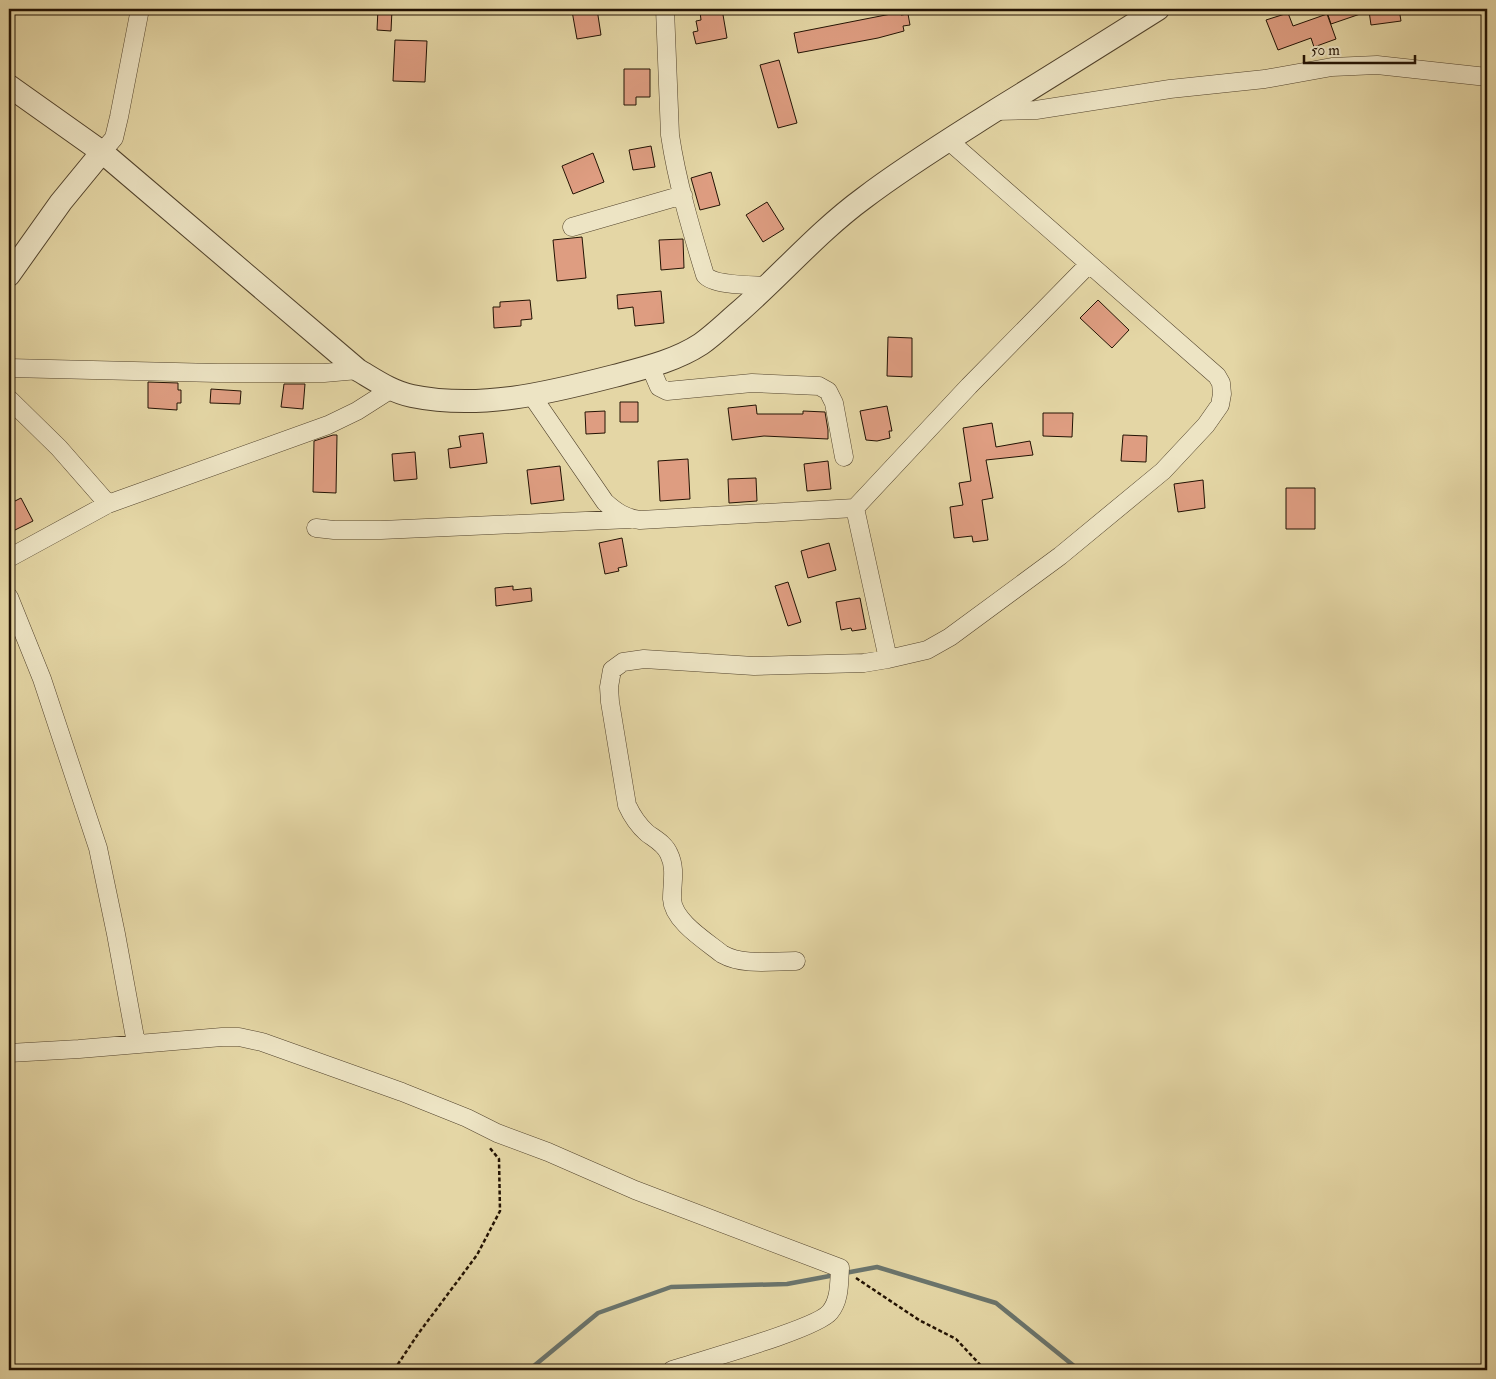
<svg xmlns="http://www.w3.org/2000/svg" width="1496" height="1379" viewBox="0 0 1496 1379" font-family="'IM FELL Double Pica',serif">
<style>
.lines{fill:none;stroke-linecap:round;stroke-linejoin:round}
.stream{stroke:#6a746c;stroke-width:4.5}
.building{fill:#de9d81;stroke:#221203}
.minor-casing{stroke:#52432c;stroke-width:19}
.tertiary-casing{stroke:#52432c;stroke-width:24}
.path{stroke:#221203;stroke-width:2.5;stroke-dasharray:4 2.5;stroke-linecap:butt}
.minor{stroke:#ede4c4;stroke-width:18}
.tertiary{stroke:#ede4c4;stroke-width:22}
</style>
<rect width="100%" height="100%" fill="#e4d6a5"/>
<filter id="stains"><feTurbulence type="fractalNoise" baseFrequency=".004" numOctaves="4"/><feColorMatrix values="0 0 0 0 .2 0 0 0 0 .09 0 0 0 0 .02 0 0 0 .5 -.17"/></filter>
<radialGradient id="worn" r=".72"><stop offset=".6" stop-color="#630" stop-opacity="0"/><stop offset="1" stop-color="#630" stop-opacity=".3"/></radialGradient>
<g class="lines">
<path class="stream" d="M845 1273 877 1267 996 1303 1079 1370
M529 1370 598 1313 671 1287 787 1284 835 1275"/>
</g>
<path class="building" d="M378 9 392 10 391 31 377 30Z
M588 9H597L601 35 577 39 572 11Z
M715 9H722L727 38 696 44 693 32 698 31 696 21 701 20 700 12Z
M1326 9H1399L1401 21 1371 25 1369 11 1331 24Z
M901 12V15L908 14 910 25 903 26 904 31 878 38 798 53 794 33Z
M1288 13 1293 26 1327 14 1336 39 1314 47 1311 38 1278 50 1266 20Z
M395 40 427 41 425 82 393 81Z
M779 60 797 123 778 128 760 65Z
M624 69H650V97H636V105H624Z
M651 146 655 167 633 170 629 150Z
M593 153 604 182 573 194 562 166Z
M711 172 720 205 700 210 691 178Z
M767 202 784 229 763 242 746 215Z
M582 237 586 278 557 281 553 240Z
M683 239 684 268 661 270 659 240Z
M661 291 664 323 635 326 633 307 618 309 617 295Z
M530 300 532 319 521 320V326L494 328 493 307H500V302Z
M1098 300 1129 330 1112 348 1080 318Z
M888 337 912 338V377L887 376Z
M148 382 178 383V390H181V403H177V410L148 408Z
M284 384H305L303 409 281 407Z
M211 389 241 391 240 404 210 403Z
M620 402H638V422H620Z
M756 405 757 414H803V411L825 412 828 430V439L764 436 732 440 728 408Z
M887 406 892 431H889L890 438 877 441 866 440 860 411Z
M605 411V433L586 434 585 412Z
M1043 413H1073L1072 437 1043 436Z
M992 423 996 447 1030 441 1033 455 986 460 993 498 982 500 988 540 973 542 972 536 954 538 950 507 963 505 959 483 971 481 963 428Z
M483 433 487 463 450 468 448 449 461 447 459 436Z
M333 435H337L336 493 313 492 314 441Z
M1123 435 1147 436 1146 462 1121 461Z
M415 452 417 479 394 481 392 454Z
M688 459 690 499 660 501 658 461Z
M828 461 831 489 807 491 804 464Z
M560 466 564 500 531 504 527 470Z
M756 478 757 501 729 503 728 479Z
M1203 480 1205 508 1178 512 1174 484Z
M1286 488H1315V529H1286Z
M21 498 33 521 9 533V504Z
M622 538 627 566 618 568 619 571 605 574 599 543Z
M829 543 836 570 808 578 801 551Z
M788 582 801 622 788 626 775 586Z
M513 586V590L531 588 532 601 496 606 495 588Z
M860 598 866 629 852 631 851 628 841 630 836 602Z"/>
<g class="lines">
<g class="minor-casing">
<path id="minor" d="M665 9 670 135C677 182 691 229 705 275 714 286 753 285 767 286
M996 111 1036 110 1170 89 1265 79 1332 67 1377 65 1487 77
M102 152 114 138 119 117 140 9
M572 227 683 195
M650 366 659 387 667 391 752 383 819 386 828 391 834 403 844 457
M9 368 217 373H324L358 370
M532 396 605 502C616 512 625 518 640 520L855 508 969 386 1089 264
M9 399 59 448 108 504
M855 508 888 659
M316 528 334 530H381L630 519
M9 558 108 504 328 425 357 411 390 390
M9 597 42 679 98 848 116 934 136 1043
M796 961C772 961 743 966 722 954 706 941 673 921 672 899 672 883 676 868 669 854 665 844 655 839 647 833 638 825 632 816 627 805L610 702 609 687 612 670 623 662 644 659 754 666 864 663 888 659 927 650 950 637 1060 556 1163 471 1206 425 1220 405 1222 394 1221 383 1217 376 948 140
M9 1053 79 1049 222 1037H239L262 1042 402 1092 467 1118 497 1133 548 1152 635 1190 840 1268C839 1283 840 1300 830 1312 817 1329 699 1361 672 1370"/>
</g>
<g class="tertiary-casing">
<path id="tertiary" d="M9 86 102 152 358 370C375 380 392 392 412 396 480 410 548 393 614 376 644 368 675 361 701 344 715 334 727 322 740 311 782 274 819 231 864 198 906 166 952 138 996 110 1050 77 1104 43 1158 9
M9 275 61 202 102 152"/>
</g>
<path class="path" d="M856 1278 919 1320 956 1339 985 1370
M394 1370 418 1334 477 1255 500 1211 499 1159 489 1147"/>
<use href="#minor" class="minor"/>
<use href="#tertiary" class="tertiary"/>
</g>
<rect width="1496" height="1379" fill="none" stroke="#e4d6a5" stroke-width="30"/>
<rect x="10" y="10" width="1476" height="1359" fill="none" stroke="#221203" stroke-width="2.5"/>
<rect x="15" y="15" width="1466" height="1349" fill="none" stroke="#221203"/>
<path d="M1304 55v8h111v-8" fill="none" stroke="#221203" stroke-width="2.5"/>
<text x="1311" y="55" font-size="15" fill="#221203" stroke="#ede4c4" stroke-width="4" paint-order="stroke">50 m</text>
<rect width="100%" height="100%" filter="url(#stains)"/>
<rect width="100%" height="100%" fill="url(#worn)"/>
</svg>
